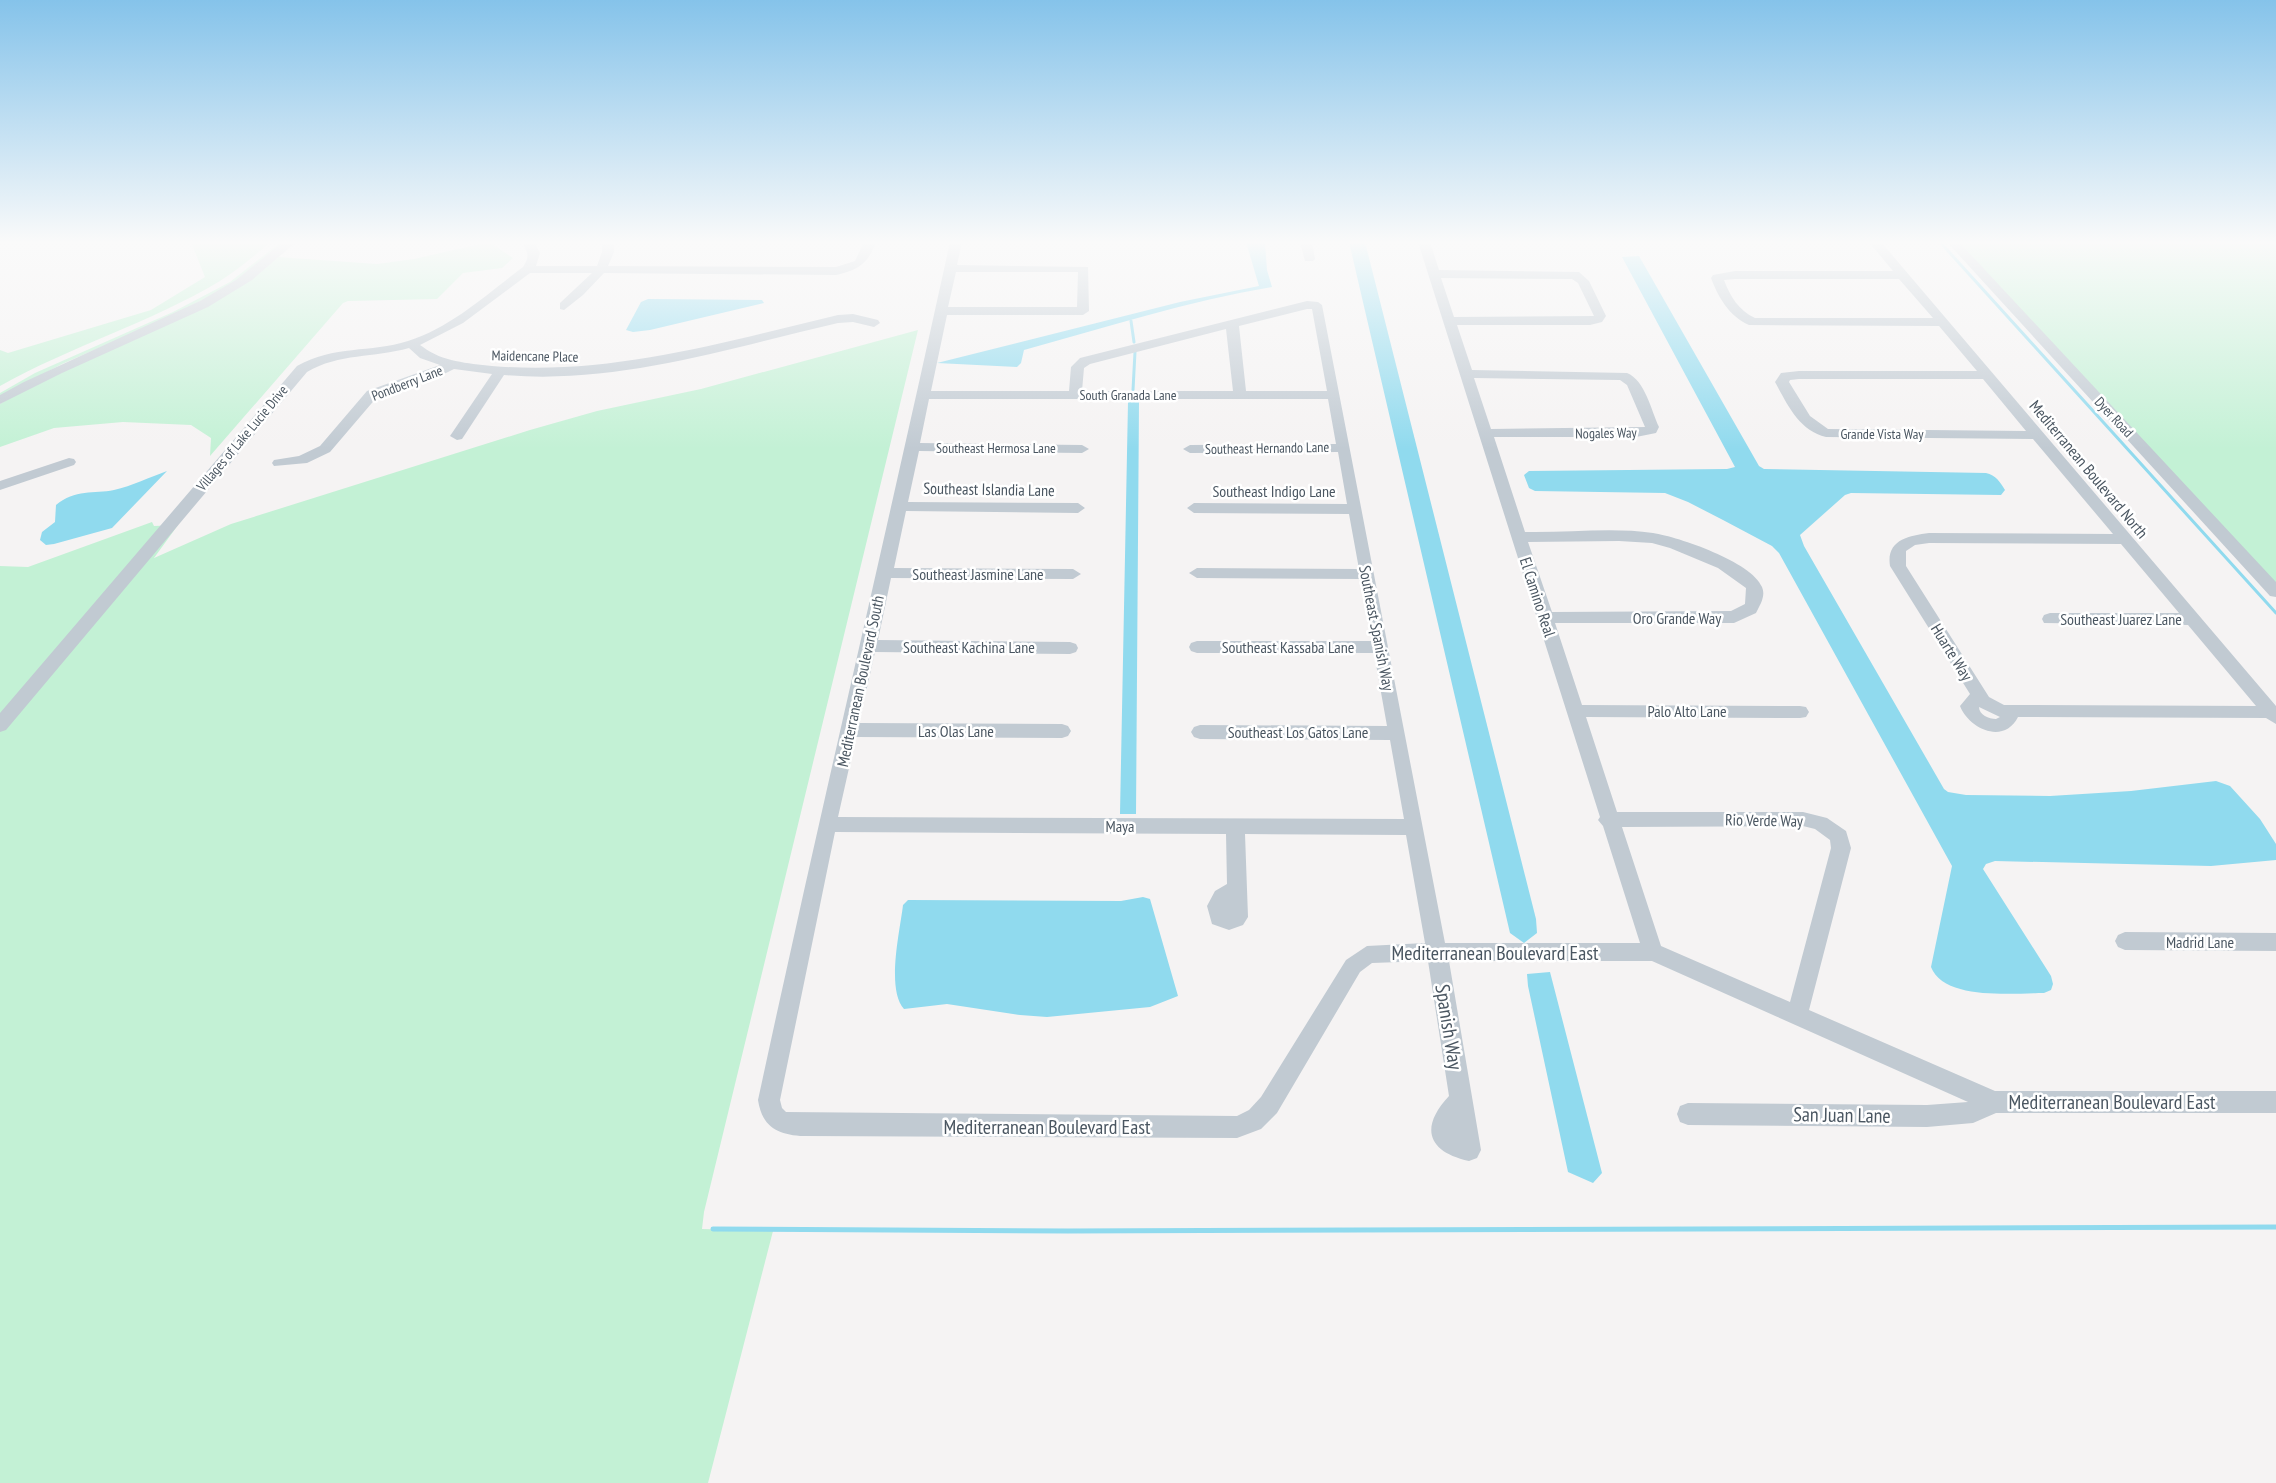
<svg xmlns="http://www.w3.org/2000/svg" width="2276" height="1483" viewBox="0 0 2276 1483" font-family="'PT Sans Narrow',sans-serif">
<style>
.green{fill:#c3f1d5}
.water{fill:#90daee}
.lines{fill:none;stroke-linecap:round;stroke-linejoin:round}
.stream-far1{stroke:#90daee;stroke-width:3}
.stream{stroke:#90daee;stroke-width:5}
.minor{fill:#c1cad2;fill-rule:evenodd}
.labels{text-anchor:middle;stroke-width:5;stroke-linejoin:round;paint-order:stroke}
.far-street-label{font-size:14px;fill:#4a5661;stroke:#fff}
.street-label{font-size:16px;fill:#4a5661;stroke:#fff}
.near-street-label{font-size:20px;fill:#4a5661;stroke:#fff}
</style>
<rect width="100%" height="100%" fill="#f5f3f3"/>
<path class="green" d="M191 242H271C255 255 238 270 220 281 150 323 71 346 0 386V350L8 353 151 310 205 277Z
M281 242H285L228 287 161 321 62 364 0 397V393L35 373 173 312 230 282Z
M489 242 513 258 502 268 463 273 437 299 348 301 343 303 210 456 211 438 191 425 123 422 54 428 0 447V404L23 390 236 289 261 272 278 257 377 264 414 259Z
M1947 242H2276V587L1951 246Z
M918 330 704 1212 702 1229 773 1231 708 1483H0V566L28 567 152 522 154 526 178 525 154 558 231 524 530 430 597 411 701 389Z"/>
<path class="water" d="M1246 242H1265L1267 270 1272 287C1188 301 1107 327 1024 350L1021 363 1017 367 937 363 1180 302 1259 286Z
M1349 242H1365L1536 919 1537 933 1524 943 1510 933Z
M1639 256 1759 466 1764 469 1986 473C1996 475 2000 482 2005 490L2001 495 1851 493 1845 495 1800 535 1804 546 1944 789 1948 792 1966 795 2050 796 2131 791 2216 781 2230 786 2260 819 2276 844V860L2211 866 1995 861 1986 864 1983 869 2051 976 2053 984 2051 990 2044 993C2015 993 1944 1001 1931 967L1952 866 1779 553 1772 546 1723 520 1688 502 1665 493 1535 491 1529 488 1524 475 1529 471 1727 469 1735 467 1622 257Z
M648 299 762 300 764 303 650 330 633 332 626 330 641 302Z
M1128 402H1139L1136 814H1120Z
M167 471 112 528 54 544 46 545 40 540 42 532 55 522 56 505C75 489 94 494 114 490 132 486 150 477 167 471Z
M1143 897 1150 899 1178 996 1150 1007 1047 1017 1020 1015 947 1004 904 1009C886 989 900 931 903 905L908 900 1121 901Z
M1550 972 1602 1173 1593 1183 1568 1172 1528 986 1527 974Z"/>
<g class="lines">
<path class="stream-far1" d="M1940 242 2276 613
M1131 321 1134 342
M1133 390 1135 352"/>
<path class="stream" d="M713 1229 1068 1231 2276 1227"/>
<path class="minor" d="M283 242H296L252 280 208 307 62 373 0 404V395L24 382 200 301 236 280Z
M522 242H534L540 253 536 266H597L602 252V242H614V252L608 266 836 267 855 261 864 242H876C868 264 858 270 836 275L604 273 583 295 564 310 560 309V303L592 273H530L463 323 420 345 423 347C443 362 467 363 492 366 610 376 724 342 838 315L853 314 878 320 880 323 874 327 853 322 838 323C730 348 617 385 504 375L462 439 457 440 450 436 492 374 454 369 438 377 377 397 330 452 307 463 274 466 272 463 274 460 299 456 320 446 367 391 440 365 420 358 409 348C374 358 339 353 307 372L6 730 0 732V713L297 366C334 345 370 353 408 341 452 327 487 294 523 267 530 257 528 252 522 242Z
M950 242H962L957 265 1088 267 1089 311 1083 315H947L931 391H1069L1071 367 1080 358 1307 301 1318 302 1322 305 1445 943H1640L1603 826 1598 820 1600 817 1418 242H1430L1439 270 1579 272 1589 281 1606 316 1602 322 1590 325H1457L1472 370 1627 373C1645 380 1651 410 1659 427L1656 433 1636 437H1494L1525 532C1567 533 1612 527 1653 533 1679 537 1752 562 1762 587 1766 596 1760 605 1756 613L1734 623H1555L1582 705 1800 706 1806 707 1809 712 1806 717 1800 718 1586 717 1617 812H1803L1827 818 1846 831 1851 848 1809 1010 1995 1091H2276V1113H1996L1973 1123 1927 1127 1688 1125 1680 1122 1677 1114 1680 1106 1688 1103 1927 1105 1968 1102 1652 961H1449L1481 1150 1477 1158 1469 1161C1428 1152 1419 1128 1449 1096L1428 961 1372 963 1360 972 1277 1113 1261 1129 1237 1138 804 1136C778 1135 762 1127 758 1100 820 812 888 527 950 242ZM956 272H1078L1077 307H948ZM1441 278 1572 279 1578 283 1594 316 1454 317ZM1307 309H1312L1327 391H1246L1239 326ZM1226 329 1233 391H1082L1084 368 1090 364ZM1474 378 1620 380 1627 385 1645 427 1491 429ZM929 399H1328L1336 444 1190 445 1183 449 1190 453 1338 452 1347 504 1194 503 1187 508 1194 513 1349 514 1359 569 1197 568 1189 573 1197 578 1361 579 1372 641H1197L1191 643 1189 647 1191 651 1197 653H1374L1387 726 1200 725 1194 727 1191 732 1194 737 1200 739 1390 740 1404 819 838 817 856 737 1062 738 1068 736 1071 731 1068 726 1062 724 859 723 875 652 1070 654 1076 652 1078 648 1076 644 1070 642 878 640 891 578 1073 579 1081 574 1073 569 894 568 906 511 1078 513 1085 508 1078 503 908 502 919 451 1082 453 1089 449 1082 445 920 443ZM1619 541 1652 543 1670 548 1718 568 1746 588 1745 604 1731 611 1552 612 1528 542ZM1803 826 1815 829 1830 840 1831 848 1790 1002 1661 946 1622 827ZM835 832 1226 834 1227 884 1215 891 1207 906 1212 924 1229 930 1243 925 1248 917 1245 834 1406 835 1425 943 1367 946 1346 960 1261 1097 1249 1110 1237 1116 786 1112 782 1108 780 1100Z
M1300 242H1312L1315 259 1313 261H1305Z
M1869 242H1881L2276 706V724L2266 718 2018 717C2004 745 1969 729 1960 706L1970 694 1890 566C1886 540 1908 536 1929 533L2113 534 2033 439 1826 437C1799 431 1787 404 1775 382L1781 373 1799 371H1977L1939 326 1749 325C1729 316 1718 297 1711 278L1713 275 1735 271H1893ZM1735 279H1899L1933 318H1755C1739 311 1730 296 1724 280ZM1983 379 2026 431 1828 429 1810 416 1789 382 1790 380 1799 379ZM1929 543 2121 544 2179 613H2050L2044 615 2042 619 2044 623 2188 625 2256 706 2004 705 1989 697 1906 566V551L1915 545ZM1979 707 2000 717 1996 719C1989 719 1979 715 1979 707Z
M1947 242H1959L2276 582V597L2270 596Z
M69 458 74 459 76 462 74 465 0 490V481Z
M2125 932 2276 933V951L2125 950 2118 947 2115 941 2118 935Z"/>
</g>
<linearGradient id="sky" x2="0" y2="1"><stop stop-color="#85c3ea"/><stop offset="0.54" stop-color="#fafafa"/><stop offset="1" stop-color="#fafafa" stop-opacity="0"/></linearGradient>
<rect width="2276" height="449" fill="url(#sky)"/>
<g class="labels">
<g class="far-street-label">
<text transform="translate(535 356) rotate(1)" y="5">Maidencane Place</text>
<text transform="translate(407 383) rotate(-21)" y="5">Pondberry Lane</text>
<text x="1128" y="400">South Granada Lane</text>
<text transform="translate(2114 417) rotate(47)" y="5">Dyer Road</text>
<text transform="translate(1606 433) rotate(-1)" y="5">Nogales Way</text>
<text x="1882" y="439">Grande Vista Way</text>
<text transform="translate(242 438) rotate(-50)" y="5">Villages of Lake Lucie Drive</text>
<text x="996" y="453">Southeast Hermosa Lane</text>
<text transform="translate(1267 448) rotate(-1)" y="5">Southeast Hernando Lane</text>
</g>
<g class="street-label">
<text transform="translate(2089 469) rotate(50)" y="6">Mediterranean Boulevard North</text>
<text transform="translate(989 489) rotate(1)" y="6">Southeast Islandia Lane</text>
<text x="1274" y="497">Southeast Indigo Lane</text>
<text x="978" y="580">Southeast Jasmine Lane</text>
<text transform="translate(1538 597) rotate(72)" y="6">El Camino Real</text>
<text x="1677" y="624">Oro Grande Way</text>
<text x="2121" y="625">Southeast Juarez Lane</text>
<text transform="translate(1377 628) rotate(79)" y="6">Southeast Spanish Way</text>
<text x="969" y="653">Southeast Kachina Lane</text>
<text x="1288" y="653">Southeast Kassaba Lane</text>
<text transform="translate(1952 652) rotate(58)" y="6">Huarte Way</text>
<text transform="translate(860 681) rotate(-78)" y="6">Mediterranean Boulevard South</text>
<text x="1687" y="717">Palo Alto Lane</text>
<text x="956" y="737">Las Olas Lane</text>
<text x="1298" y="738">Southeast Los Gatos Lane</text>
<text transform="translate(1764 820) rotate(1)" y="6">Rio Verde Way</text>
<text x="1120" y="832">Maya</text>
<text x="2200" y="948">Madrid Lane</text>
</g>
<g class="near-street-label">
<text x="1495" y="960">Mediterranean Boulevard East</text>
<text transform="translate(1449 1027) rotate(81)" y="7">Spanish Way</text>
<text x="2112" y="1109">Mediterranean Boulevard East</text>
<text transform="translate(1842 1115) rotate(1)" y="7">San Juan Lane</text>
<text x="1047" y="1134">Mediterranean Boulevard East</text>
</g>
</g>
</svg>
